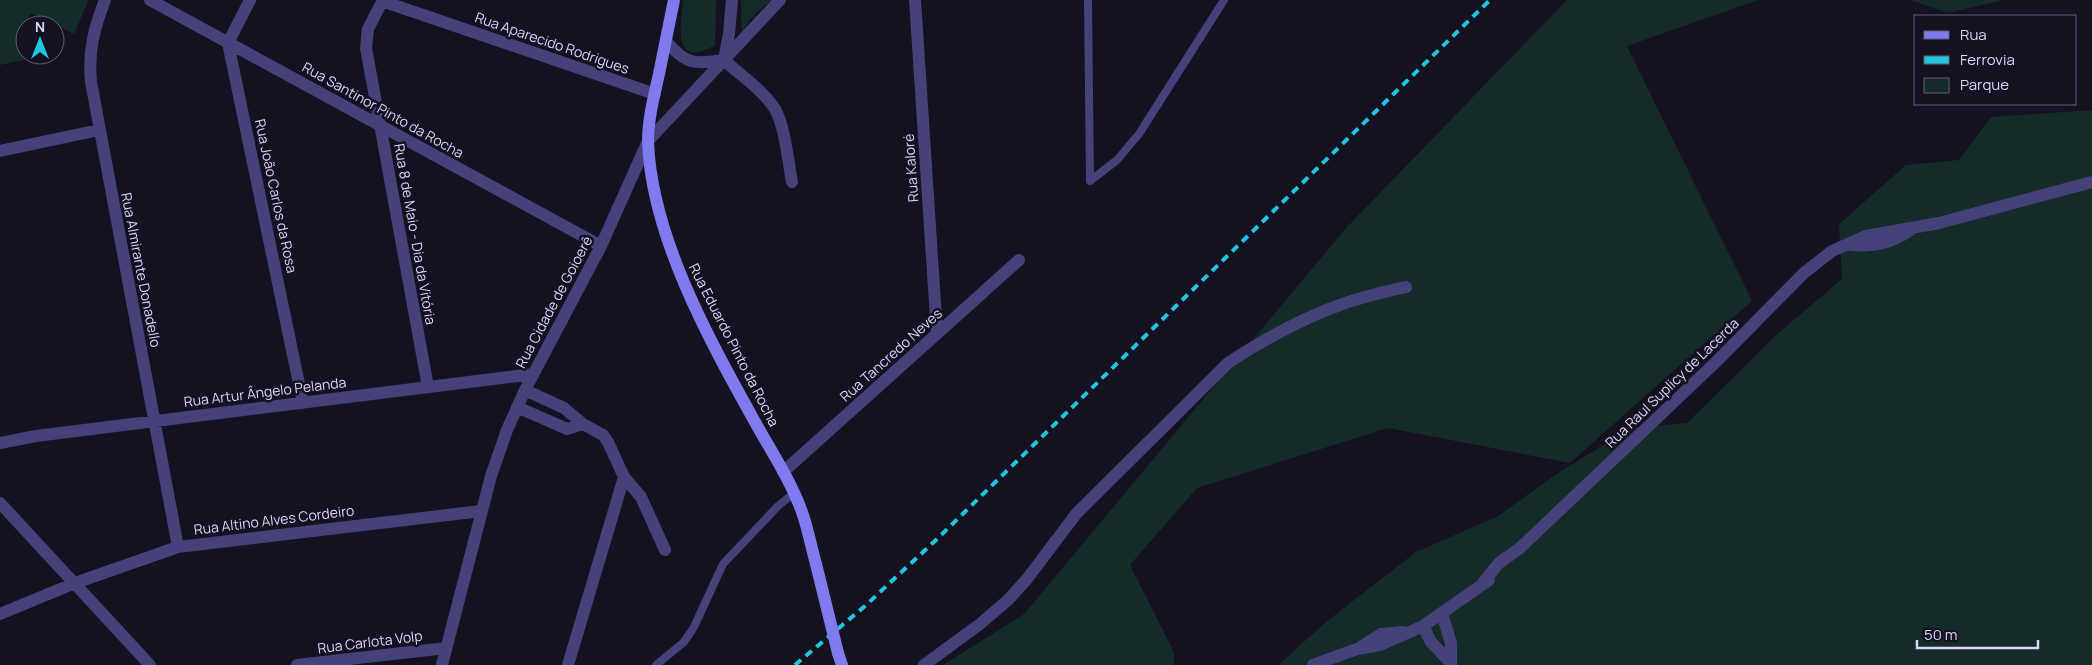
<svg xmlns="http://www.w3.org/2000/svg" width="2092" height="665" viewBox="0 0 2092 665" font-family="Manrope,sans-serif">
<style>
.green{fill:#152b2a}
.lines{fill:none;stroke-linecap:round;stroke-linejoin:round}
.lane{stroke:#45427a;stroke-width:8}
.street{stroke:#45427a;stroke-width:12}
.secondary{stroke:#7f7aed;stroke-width:12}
.rail{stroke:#1ec7de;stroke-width:4;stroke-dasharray:8 6;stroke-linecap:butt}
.secondary-bridge{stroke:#7f7aed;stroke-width:12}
.labels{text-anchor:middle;stroke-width:5;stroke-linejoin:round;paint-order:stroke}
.street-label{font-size:14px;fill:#dbd7fa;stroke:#141121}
</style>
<rect width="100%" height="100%" fill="#141121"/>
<path class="green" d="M0 0H88V1L74 34 31 13 20 33 24 60 0 65Z
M683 0H716L715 45C673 70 680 25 683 0Z
M741 0H775C762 4 747 21 742 33Z
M1567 0H1758L1627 46 1752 301 1570 463 1388 428 1197 488 1130 565 1174 652V665H943L1024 614 1346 228Z
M1911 0H2004L1947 13Z
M2092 110V665H1278L1326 622 1416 552 1498 516 1558 473 1631 428 1687 423 1777 334 1842 279 1839 224 1906 165 1959 160 1991 117Z"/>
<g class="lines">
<path class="lane" d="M1088 0 1090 181
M1090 181 1117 160 1139 134 1224 0
M656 665 684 642 694 627 723 564 778 506 794 493"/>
<path class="street" d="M105 0C94 28 88 52 91 82L178 547
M150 0 601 246
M250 0 228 43 303 403
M383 0 368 29 366 48 428 387
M915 0 937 333
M382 1 655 94
M666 41C686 65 694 64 724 60 740 75 763 90 775 109 785 127 788 161 792 182
M724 60 729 34 732 0
M0 151 99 130
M1851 245C1875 247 1892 243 1912 229
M525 390 564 408 583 424 603 435 608 442 624 477 641 497 665 550
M517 407 567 429 583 424
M0 443 36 436 533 374
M783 472 1019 260
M0 503 150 665
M1482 584 1499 563 1520 548 1717 361 1804 273 1832 251 1866 236 1939 223 2092 182
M0 614 75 583 178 547 481 511
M1442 614 1451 643V665
M1423 626 1431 642 1450 662
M1362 646 1381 634 1403 632
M297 665 446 648
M442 665 491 476 507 430 525 390 601 246 648 141 780 0
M568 665 624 477
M924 665 980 624 1008 600 1027 579 1076 514 1228 363C1259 342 1305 317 1340 305 1361 297 1384 292 1406 287
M1313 665 1357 649 1380 645 1423 626 1489 580"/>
<path class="secondary" d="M674 0C669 25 664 49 659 74 654 96 648 119 648 141 651 236 710 341 755 422 771 451 791 481 802 512 808 529 811 546 816 564
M838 653 842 665"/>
<path class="rail" d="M795 665 865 606 937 539 1490 0"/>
<path class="secondary-bridge" d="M816 564 838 653"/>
</g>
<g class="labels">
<g class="street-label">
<text transform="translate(552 43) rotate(19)" y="5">Rua Aparecido Rodrigues</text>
<text transform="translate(383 110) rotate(29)" y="5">Rua Santinor Pinto da Rocha</text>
<text transform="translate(911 168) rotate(-94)" y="5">Rua Kaloré</text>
<text transform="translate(276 196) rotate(78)" y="5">Rua João Carlos da Rosa</text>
<text transform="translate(415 234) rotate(80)" y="5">Rua 8 de Maio - Dia da Vitória</text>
<text transform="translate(141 270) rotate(79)" y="5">Rua Almirante Donadello</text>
<text transform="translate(554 302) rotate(-62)" y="5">Rua Cidade de Goioerê</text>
<text transform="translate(734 345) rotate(63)" y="5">Rua Eduardo Pinto da Rocha</text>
<text transform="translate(891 355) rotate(-42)" y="5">Rua Tancredo Neves</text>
<text transform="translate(1672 383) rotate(-44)" y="5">Rua Raul Suplicy de Lacerda</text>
<text transform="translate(265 392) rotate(-7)" y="5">Rua Artur Ângelo Pelanda</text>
<text transform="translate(274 520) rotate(-7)" y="5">Rua Altino Alves Cordeiro</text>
<text transform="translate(370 642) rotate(-7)" y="5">Rua Carlota Volp</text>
</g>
</g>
<rect x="1914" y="15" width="162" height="90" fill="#141121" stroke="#646078"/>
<rect x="1924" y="31" width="25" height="8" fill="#7f7aed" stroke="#646078"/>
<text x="1960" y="40" font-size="15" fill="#dbd7fa">Rua</text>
<rect x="1924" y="56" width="25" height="8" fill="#1ec7de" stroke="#646078"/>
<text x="1960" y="65" font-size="15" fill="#dbd7fa">Ferrovia</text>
<rect x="1924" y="78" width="25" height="15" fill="#152b2a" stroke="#646078"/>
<text x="1960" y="90" font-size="15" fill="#dbd7fa">Parque</text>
<g transform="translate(40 40)"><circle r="24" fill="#141121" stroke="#646078"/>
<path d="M0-4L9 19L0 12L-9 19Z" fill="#1ec7de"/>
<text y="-8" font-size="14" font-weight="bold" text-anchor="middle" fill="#dbd7fa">N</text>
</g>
<path d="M1917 640v8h121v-8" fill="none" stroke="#dbd7fa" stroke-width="2.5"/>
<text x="1924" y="640" font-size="15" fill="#dbd7fa" stroke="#141121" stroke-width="4" paint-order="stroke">50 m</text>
</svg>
